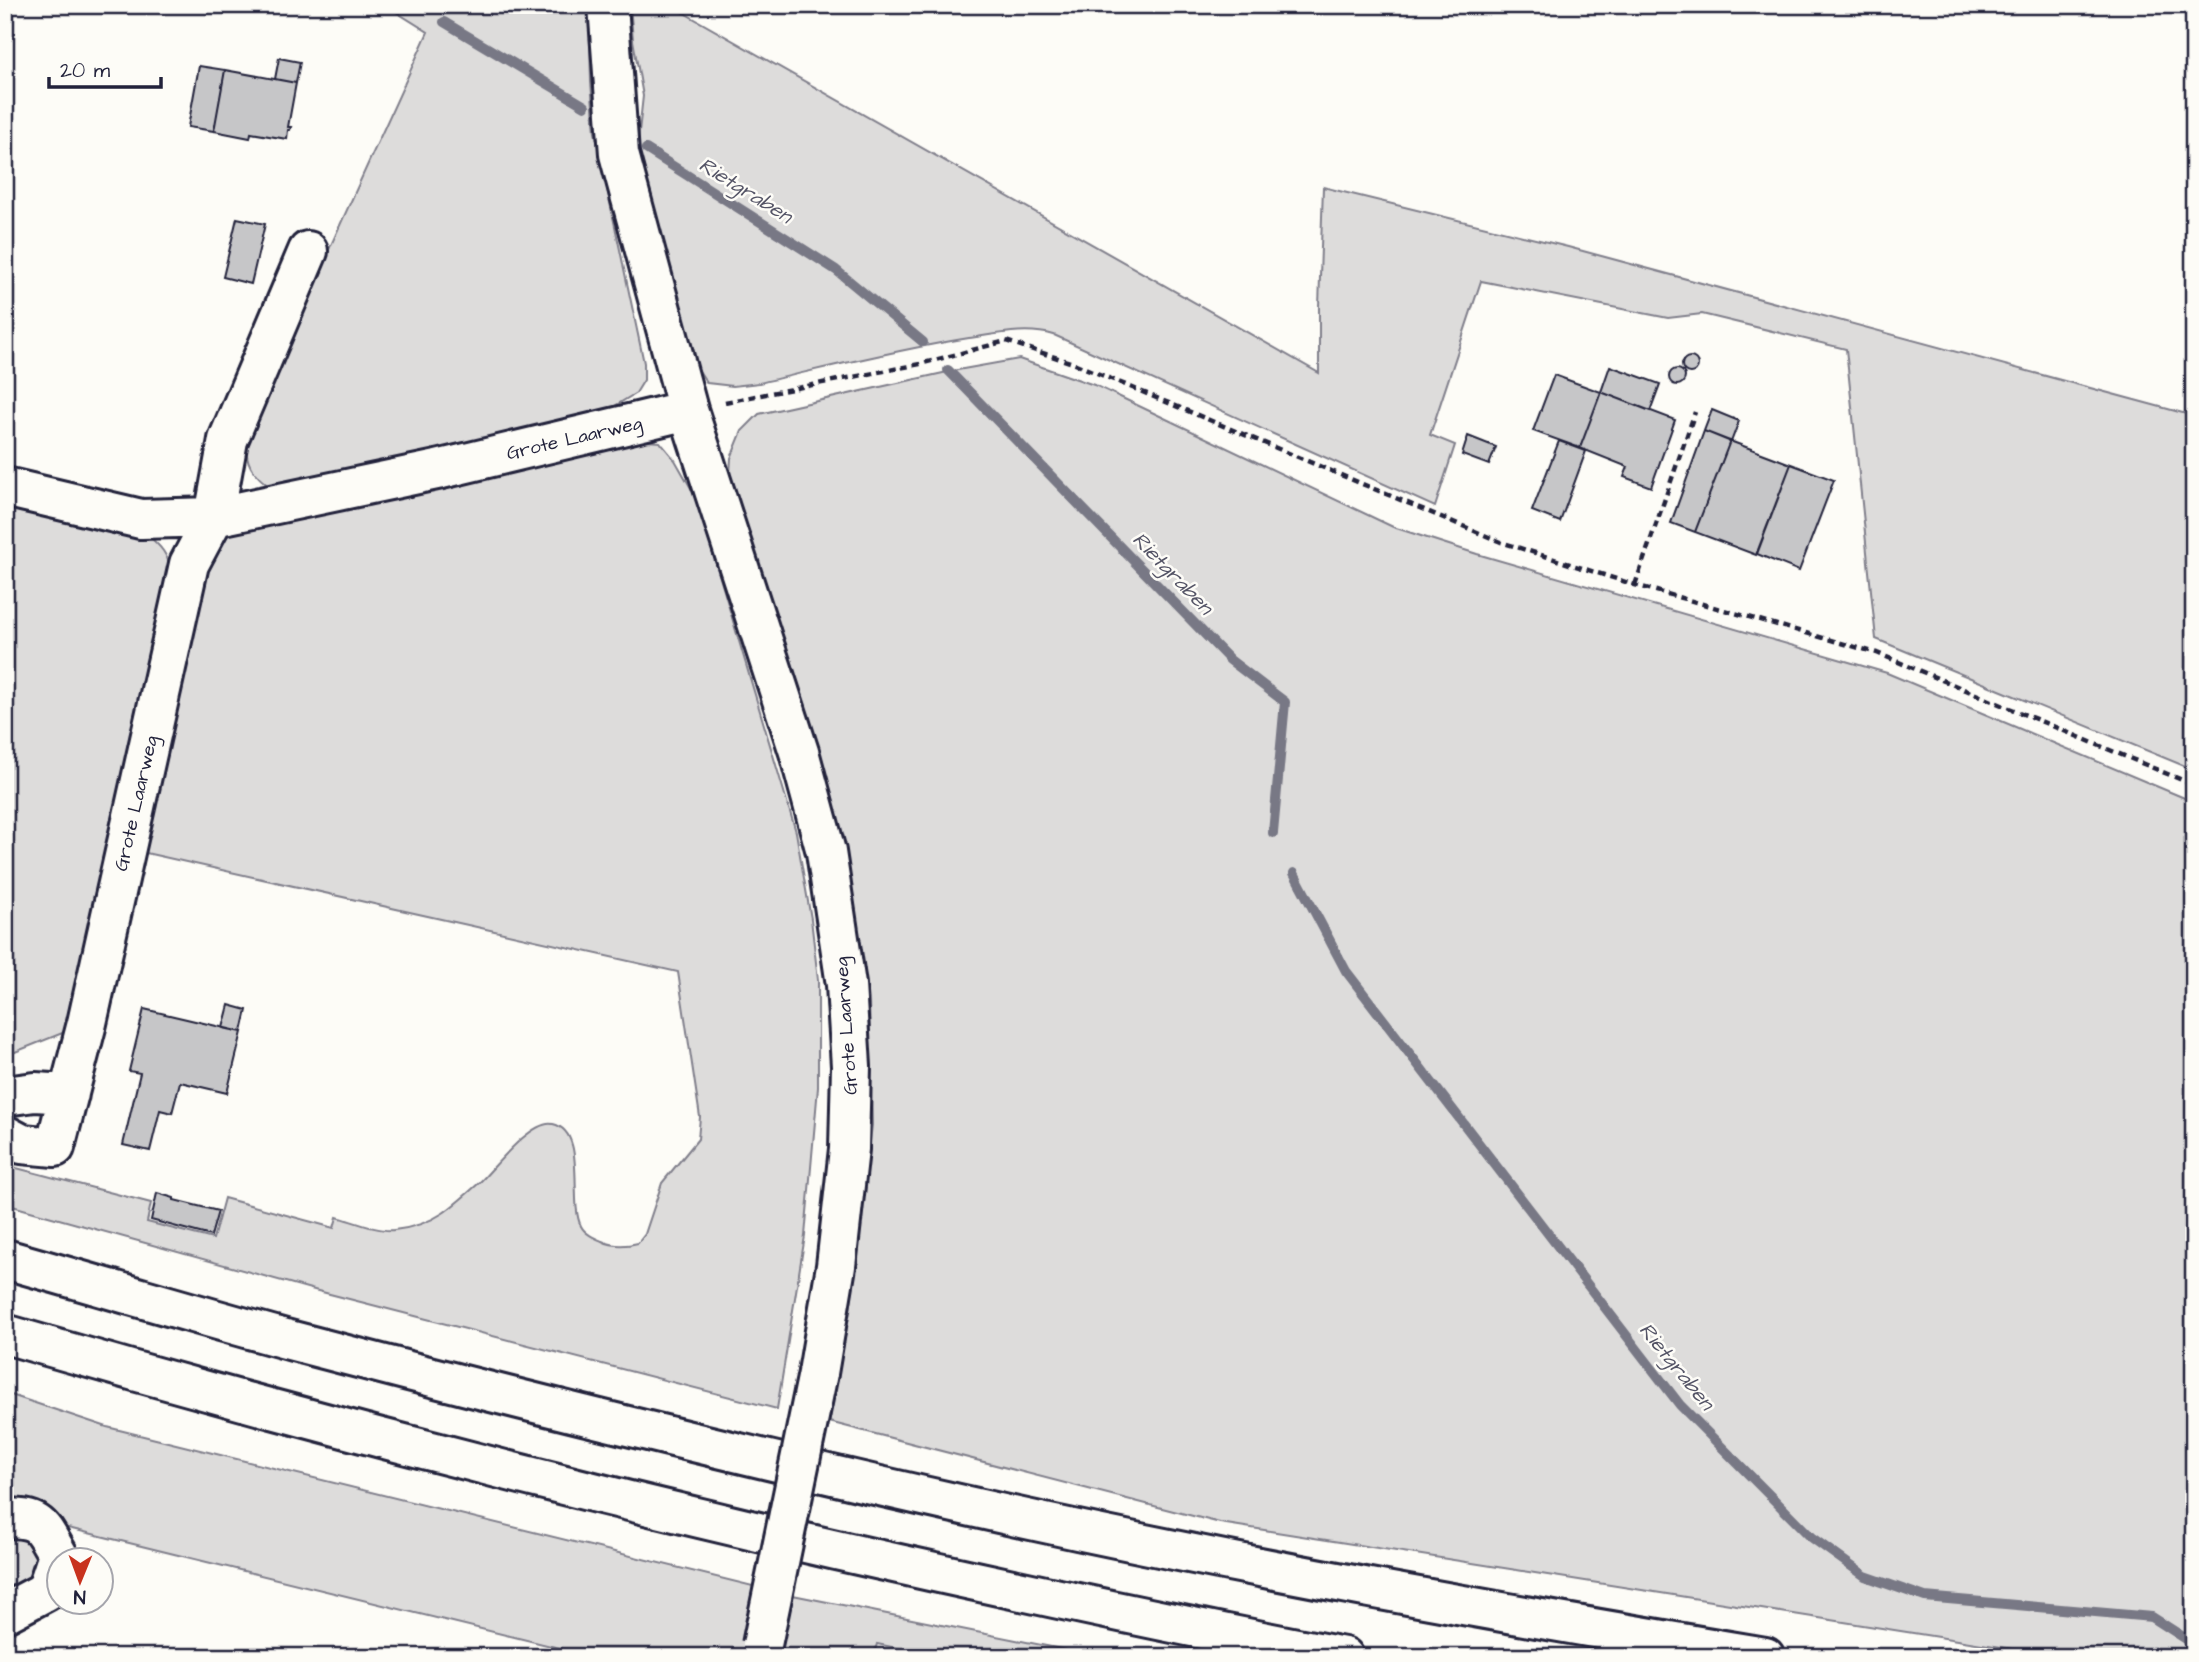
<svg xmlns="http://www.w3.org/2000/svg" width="2199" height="1662" viewBox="0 0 2199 1662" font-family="'Architects Daughter',sans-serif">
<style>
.green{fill:#dddcdb;stroke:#807f8b;stroke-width:2}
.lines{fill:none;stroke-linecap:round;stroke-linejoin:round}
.stream{stroke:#787885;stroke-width:10}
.building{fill:#c6c6c8;stroke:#22223b;stroke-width:2}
.minor-casing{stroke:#22223b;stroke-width:44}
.highway-casing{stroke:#22223b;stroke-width:44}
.path{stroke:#22223b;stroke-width:4.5;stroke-dasharray:7 5;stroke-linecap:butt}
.minor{stroke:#fdfcf7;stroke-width:38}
.highway{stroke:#fdfcf7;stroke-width:38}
.minor-bridge-casing{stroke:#22223b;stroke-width:44;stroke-linecap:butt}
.minor-bridge{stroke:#fdfcf7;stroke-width:38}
.labels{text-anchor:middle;stroke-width:5;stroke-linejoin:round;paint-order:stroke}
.street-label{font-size:19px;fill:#22223b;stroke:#fdfcf7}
.water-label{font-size:21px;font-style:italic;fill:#545466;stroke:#fdfcf7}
</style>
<rect width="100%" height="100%" fill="#fdfcf7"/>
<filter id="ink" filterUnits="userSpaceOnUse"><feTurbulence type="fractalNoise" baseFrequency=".0143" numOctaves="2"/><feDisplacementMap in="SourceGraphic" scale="14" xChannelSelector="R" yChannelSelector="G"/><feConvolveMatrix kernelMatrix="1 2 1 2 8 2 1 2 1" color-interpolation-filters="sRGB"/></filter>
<g filter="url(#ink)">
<path class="green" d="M385 5H589L591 82 595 132 644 363V380L636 393 603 413 275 491C251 473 245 465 245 434L428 32Z
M630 5H670L1319 373V307L1323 187 1568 247 2194 416V770L1876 639 1846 349 1702 314 1668 318 1481 281 1430 435 1455 445 1435 507 1054 335C1026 327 997 334 969 338 899 349 829 367 759 383L733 386 707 383 696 366 639 167V132L643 96 633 40Z
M1019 359 1097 386 1393 527 1477 554 1887 673 2194 802V1657H2064L1220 1523 829 1422 850 1311 872 1125 869 999 848 863 816 745 729 491 731 458 742 431 759 414 952 371Z
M630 440 660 442 675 460 696 497 796 832 811 919 818 980V1087L805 1236 777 1409 318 1291 5 1204V1165L151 1203 147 1222 213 1239 224 1198 334 1228 337 1217C352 1221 379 1232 394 1230 412 1228 428 1223 443 1213 456 1204 469 1192 480 1182 494 1168 532 1119 553 1124 588 1132 568 1201 581 1226 585 1234 595 1238 602 1241 614 1247 626 1246 638 1243L645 1234 662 1183 698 1139 700 1117 678 972 137 851 208 558 231 532Z
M5 499 148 536C161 546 168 555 171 571L75 1028 5 1056Z
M5 1393 107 1427 773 1591 1101 1657H939L877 1644 873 1657H596L31 1519 58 1555 5 1613Z"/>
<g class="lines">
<path class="stream" d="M417 5 420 7
M444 22 585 106
M646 149 836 270 923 342
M948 370 1230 660 1285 702 1273 833
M1294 873 1346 971 1680 1405 1811 1537 1865 1576 1925 1597 2152 1617 2194 1644"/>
</g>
<path class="building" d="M279 58 300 62 296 83 275 79Z
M199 66 225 70 214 131 188 127Z
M225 70 296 83 288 127H291L290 130H288L287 139 251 133 250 138 214 131Z
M237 218 265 224 251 284 223 277Z
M1682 365a8 8 0 1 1 16 0a8 8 0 1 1-16 0Z
M1610 366 1660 384 1650 411 1601 392Z
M1669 377a8 8 0 1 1 16 0a8 8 0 1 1-16 0Z
M1554 375 1601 392 1580 448 1533 431Z
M1601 392 1675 420 1651 487 1624 477 1628 467 1580 448Z
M1712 410 1739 421 1731 442 1704 431Z
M1704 431 1730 441 1695 532 1671 523Z
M1468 436 1496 447 1489 465 1462 455Z
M1559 441 1586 451 1560 522 1532 511Z
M1730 441 1791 464 1756 555 1695 532Z
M1791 464 1834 480 1799 571 1757 554Z
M229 1005 247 1010 242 1032 223 1028Z
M144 1009 242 1032 227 1093 180 1082 172 1113 160 1110 150 1151 123 1145 140 1073 129 1071Z
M157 1193 174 1198V1200L218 1211 211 1236 151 1220Z"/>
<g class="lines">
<g class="minor-casing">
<path id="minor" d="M608 5 619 154 688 410 799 752 826 852 846 985 851 1066 849 1149 836 1266 818 1373
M5 487 141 519 214 517 437 470 688 410
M5 1096 35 1092 69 1094
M5 1135 22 1144 55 1147 87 1023 189 564 214 517 228 440 308 251
M5 1518C42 1518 41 1526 58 1555L46 1591 5 1613"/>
</g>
<g class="highway-casing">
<path id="highway" d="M5 1259C101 1286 197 1315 293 1341 518 1400 745 1456 972 1507 1235 1566 1500 1613 1765 1657
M5 1334C280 1414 557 1486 836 1550 1005 1588 1174 1625 1344 1657"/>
</g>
<path class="path" d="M725 402 920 364 1006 341 1073 363 1501 542 1635 585 1877 653 2194 785
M1635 585 1695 412"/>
<use href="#minor" class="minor"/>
<use href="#highway" class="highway"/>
<g class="minor-bridge-casing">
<path id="minor-bridge" d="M762 1645 818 1373"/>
</g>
<use href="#minor-bridge" class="minor-bridge"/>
</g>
</g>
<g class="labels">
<g class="street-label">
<text transform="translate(574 437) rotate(-13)" y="7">Grote Laarweg</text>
<text transform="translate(135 803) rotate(-77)" y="7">Grote Laarweg</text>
<text transform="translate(845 1026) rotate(-94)" y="7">Grote Laarweg</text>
</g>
<g class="water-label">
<text transform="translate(746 190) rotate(32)" y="7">Rietgraben</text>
<text transform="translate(1173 573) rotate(46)" y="7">Rietgraben</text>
<text transform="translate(1677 1366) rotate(51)" y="7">Rietgraben</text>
</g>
</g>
<rect width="2199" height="1662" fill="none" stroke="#fdfcf7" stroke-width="28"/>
<rect x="14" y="14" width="2171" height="1634" fill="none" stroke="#22223b" stroke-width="2.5" filter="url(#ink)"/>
<g transform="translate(80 1581) rotate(181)"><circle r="33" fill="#fdfcf7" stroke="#a5a5ac" stroke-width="2"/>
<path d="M0-5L12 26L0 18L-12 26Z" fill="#c8321e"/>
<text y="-10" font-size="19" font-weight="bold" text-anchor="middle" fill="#22223b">N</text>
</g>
<path d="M49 77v10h112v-10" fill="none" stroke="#22223b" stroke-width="3.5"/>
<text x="60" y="77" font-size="21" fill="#22223b" stroke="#fdfcf7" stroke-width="5" paint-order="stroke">20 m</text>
</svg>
